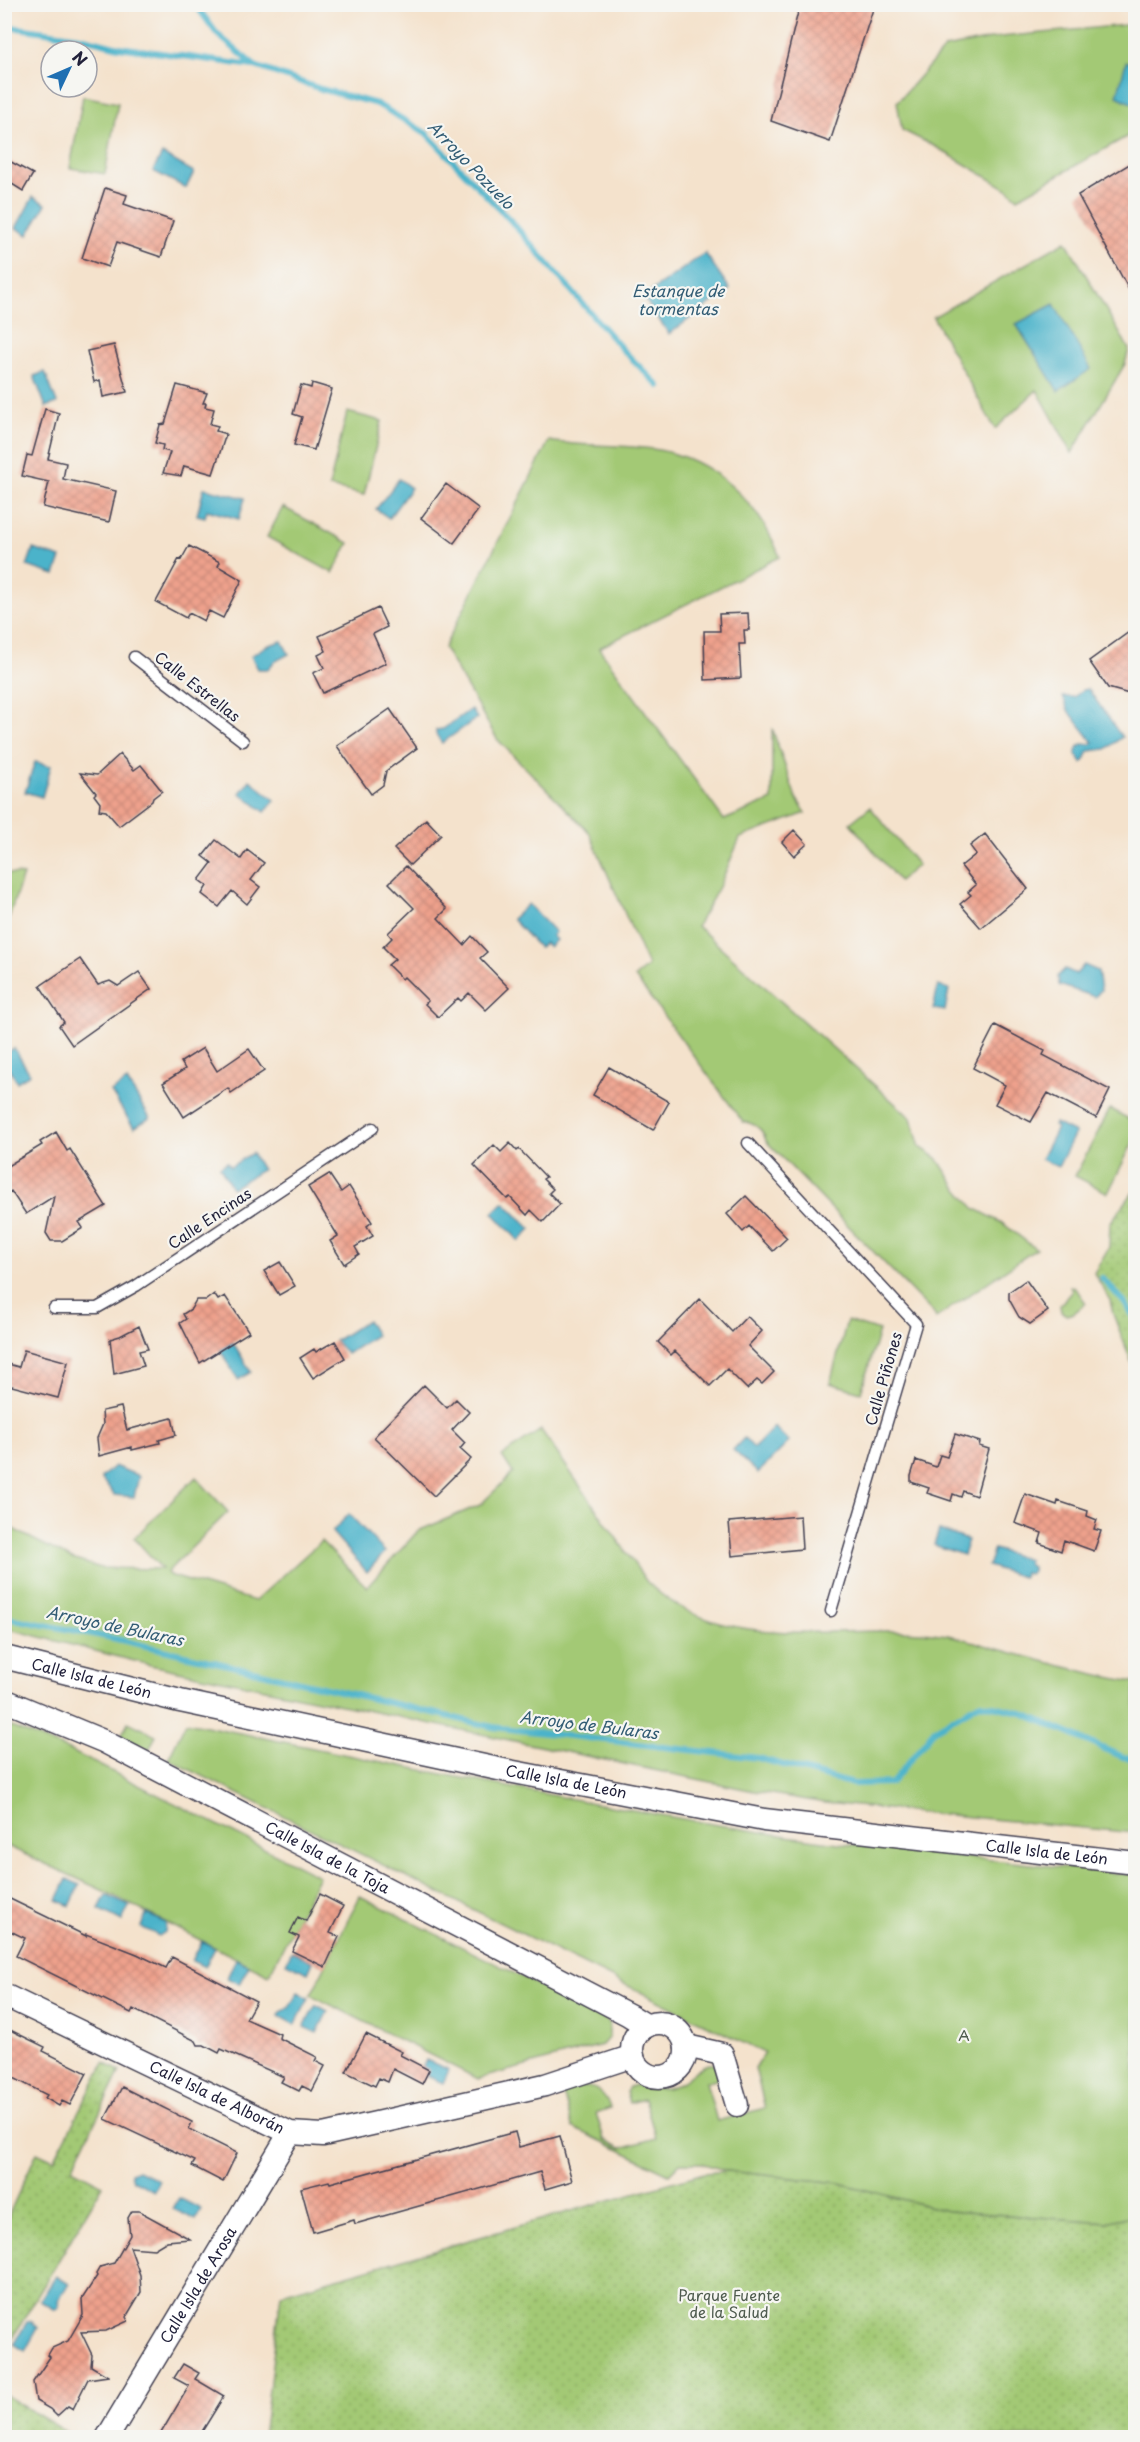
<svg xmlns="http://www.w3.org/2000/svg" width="1140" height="2442" viewBox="0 0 1140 2442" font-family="'Playpen Sans',sans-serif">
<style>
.green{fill:#a3c974;stroke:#627658;stroke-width:1.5}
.park{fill:url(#park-dots);stroke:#627658;stroke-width:1.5}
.water{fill:#4bb3ca;stroke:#366a82;stroke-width:1.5}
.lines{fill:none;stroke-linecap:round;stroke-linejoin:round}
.stream{stroke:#4bb3ca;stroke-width:6}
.building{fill:url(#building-cross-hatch)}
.service-casing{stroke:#423f51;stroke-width:13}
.minor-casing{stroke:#423f51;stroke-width:25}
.service{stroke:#fff;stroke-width:10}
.minor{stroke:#fff;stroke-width:22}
.labels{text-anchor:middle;stroke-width:4.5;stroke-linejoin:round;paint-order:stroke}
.street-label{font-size:15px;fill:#22223b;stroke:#f6f6f2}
.park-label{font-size:15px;fill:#4f5c4f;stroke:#f6f6f2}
.water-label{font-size:16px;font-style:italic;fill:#325c74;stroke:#f6f6f2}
</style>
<defs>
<pattern id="park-dots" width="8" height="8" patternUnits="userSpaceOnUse" patternTransform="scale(1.5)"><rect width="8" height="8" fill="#a3c974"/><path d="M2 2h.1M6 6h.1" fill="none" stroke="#8cac65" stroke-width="1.8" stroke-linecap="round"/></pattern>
<pattern id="building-cross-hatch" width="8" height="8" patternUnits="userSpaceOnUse" patternTransform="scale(1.5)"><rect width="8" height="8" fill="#eea18c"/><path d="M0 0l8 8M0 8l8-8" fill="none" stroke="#cc8a7a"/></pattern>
</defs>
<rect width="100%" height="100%" fill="#f6f6f2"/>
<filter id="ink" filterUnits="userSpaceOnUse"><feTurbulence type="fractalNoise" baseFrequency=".0167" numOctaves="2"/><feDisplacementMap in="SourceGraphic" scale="12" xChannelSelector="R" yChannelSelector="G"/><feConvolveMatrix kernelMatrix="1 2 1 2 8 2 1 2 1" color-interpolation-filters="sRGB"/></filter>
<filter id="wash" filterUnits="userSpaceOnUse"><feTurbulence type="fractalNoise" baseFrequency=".008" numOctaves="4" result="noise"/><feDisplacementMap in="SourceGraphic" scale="24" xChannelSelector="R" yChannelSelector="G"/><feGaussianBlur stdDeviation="1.35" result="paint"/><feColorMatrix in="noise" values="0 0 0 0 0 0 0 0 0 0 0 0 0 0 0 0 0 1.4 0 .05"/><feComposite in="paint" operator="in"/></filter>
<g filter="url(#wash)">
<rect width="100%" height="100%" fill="#f4e2cc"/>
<path class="green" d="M1135 24V132L1018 198 1009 190 936 147 902 130 897 102 945 48 1001 37Z
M83 96 118 103 105 174 70 168Z
M1066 241 1129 349 1125 364 1072 453 1037 390 995 429 933 317Z
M347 412 382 421 364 495 329 487Z
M549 441C583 447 619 444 653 449 713 458 759 502 780 557L599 648 724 820 772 800V728L796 798 806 813 740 838 719 887 697 926 911 1118 920 1147 937 1158 956 1187 974 1208 1002 1223 1036 1249 936 1318 934 1314 766 1141C763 1129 755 1123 743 1122L635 977 648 966 589 832 497 739 444 648Z
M283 507 349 543 333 573 267 537Z
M870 807 918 865 899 881 850 823Z
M5 873 23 875 5 929 4 873Z
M1110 1109 1135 1122V1138L1108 1193 1075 1176Z
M1074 1286 1086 1303 1074 1313 1067 1315 1061 1312 1060 1305 1072 1291 1070 1287Z
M847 1321 879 1331 861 1392 830 1383Z
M541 1430 647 1582C725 1659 843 1621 940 1634 960 1636 979 1644 998 1649 1044 1661 1089 1675 1135 1682V1833L825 1803 754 1791 150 1665 5 1628V1525L72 1559 101 1568 162 1569 134 1538 196 1477 228 1512 167 1572 169 1575 255 1601 321 1541 367 1587 418 1531 480 1505 513 1473 502 1456Z
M128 1722 156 1735 149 1750 121 1736Z
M186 1722C383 1762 581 1804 780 1835 898 1853 1017 1861 1135 1875V2215L1107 2222 947 2211 839 2183 727 2171 701 2163H680L669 2174 572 2127 562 2089C583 2084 603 2084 610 2108L596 2113 604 2139 621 2148 656 2138 644 2099 629 2103 626 2092 629 2087C641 2081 653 2090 667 2088 689 2083 697 2062 714 2064L721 2077 706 2082 717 2121 765 2108 755 2068 764 2053 168 1759Z
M4 1724 71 1751 319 1876 269 1975 106 1892 5 1845Z
M360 1896 604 2018 609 2024V2037L602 2045 478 2079 311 1995Z"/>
<path class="park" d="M1135 1190V1371L1113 1314 1110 1300 1094 1273 1109 1247 1110 1223Z
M104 2063 120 2071 72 2169 103 2185 5 2351V2223L37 2152 54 2160Z
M727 2171 839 2183 947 2211 1107 2222 1135 2215V2437H263L281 2294 704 2173Z
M5 2395 75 2437H5Z"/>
<path class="water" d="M1126 62H1135V105L1117 96Z
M162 154 194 172 186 188 153 171Z
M33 197 46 204 28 235 16 228Z
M705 253 730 289 669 334 643 297Z
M1054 304 1091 369 1058 391 1016 324Z
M45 372 57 403 46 407 34 376Z
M399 479 411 488 389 518 376 509Z
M204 488 245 498 239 519 207 510 205 517 197 515Z
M33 549 61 558 55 575 27 566Z
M282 641 289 654 274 662 268 669H258L251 656 266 646Z
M1088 689 1122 737 1106 749 1089 751 1085 760 1082 763 1076 754 1077 748 1082 744H1092L1093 742 1068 710 1063 697H1074L1082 690Z
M471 709 477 718 442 743 436 734V730L443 729Z
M35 762 51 766 42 797 25 792Z
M250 780 275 800 265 812 240 793Z
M528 904 555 932 552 936 556 940 549 947 545 943 539 948 512 919Z
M1084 965 1098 971 1101 990 1095 997 1059 985 1058 976 1065 969 1076 974Z
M938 986 949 989 945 1011 933 1009Z
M14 1048 30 1074 17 1082 5 1061V1054Z
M127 1081 150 1118 134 1128 111 1092Z
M1055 1123 1075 1133 1058 1167 1041 1159 1057 1128 1053 1126Z
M252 1153 262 1170 232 1188 220 1167 227 1162 230 1167Z
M504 1202 531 1229 519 1241 493 1213Z
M367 1320 376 1335 347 1354 335 1341Z
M227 1333 251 1372 238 1380 214 1340Z
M774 1427 789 1442 758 1473 733 1450 744 1438 754 1448Z
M114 1466 139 1476 134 1497 114 1495 101 1478Z
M349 1514 385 1552 367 1572 332 1532Z
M939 1530 968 1540 963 1555 934 1545Z
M994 1549 1029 1560 1027 1564 1032 1567V1571L1029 1574 1024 1573 1023 1577 988 1566Z
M67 1879 80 1885 70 1906 57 1900Z
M106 1895 129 1906 122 1921 99 1909Z
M146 1914 166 1923 165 1932 159 1936 141 1927Z
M202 1941 215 1948 205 1967 192 1961Z
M292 1951 313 1962 308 1973 286 1963Z
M236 1959 249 1965 239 1984 227 1978Z
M298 1992 309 1998 295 2025 279 2016 281 2012 289 2008Z
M316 2005 328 2011 317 2033 304 2027Z
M426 2060 449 2070 443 2083 420 2073Z
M138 2170 159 2180 154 2191 133 2180 131 2173Z
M179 2198 201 2209 196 2220 173 2209Z
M56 2276 69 2284 58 2301 59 2306 56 2310 40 2301Z
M32 2321 38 2328 25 2351 14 2344 27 2322Z"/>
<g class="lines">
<path class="stream" d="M195 4 217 34 255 66 321 89 377 104 426 133 510 220 622 349 659 386
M4 26 80 37 119 47 253 66
M1102 1278 1123 1301 1136 1319
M4 1617 112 1638 493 1727 758 1758 853 1784 892 1783 935 1729 980 1703 1020 1712 1123 1757 1136 1759"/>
</g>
<g id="blocks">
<path class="building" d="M800 4H854L873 9 830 142 771 121Z
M4 158 33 174 23 191 4 179Z
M1136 160V303L1078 195Z
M105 188 127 195 124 204 173 221 161 257 117 242 108 267 82 258Z
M114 345 127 392 103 397 100 380 94 382 87 351Z
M312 383 332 389 314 450 294 445 302 417 293 414 301 385 311 388Z
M177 385 207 393 203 403H206L205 407 214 409 210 424 218 426 216 431 226 434 213 474 184 466 181 476 163 473 170 452 162 450 163 445 155 443 160 425 165 424Z
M45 409 59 413 48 459 66 463 63 479 116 491 109 522 43 507 49 482 22 476 27 455 32 456Z
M446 484 479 509 454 543 421 518Z
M189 546 220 562 218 566 242 580 223 618 209 611 204 621 189 613 186 618 156 602 179 559 181 560Z
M378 608 387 627 373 634 386 663 323 693 313 673 324 668 318 655 326 651 319 636Z
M748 613 749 630H744L745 644H739L741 678 705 680 704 631H720L719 614Z
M1136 627V696L1108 688 1089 661Z
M390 709 417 748 386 771 383 785 371 794 337 746Z
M120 754 134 770 141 765 162 791 153 798 152 801 119 826 106 811 99 810 100 803 94 795 96 793 80 773 97 775Z
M426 819 441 835 410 865 394 849Z
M794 830 807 844 794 856 782 842Z
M985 834 1028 889 981 928 960 904 971 895 968 892 976 885 961 866 976 854 970 846Z
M216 840 241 859 247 850 264 863 251 880 260 887 247 904 232 891 219 907 202 894 207 886 199 880 212 863 203 856Z
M406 866 447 909 438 918 464 945 472 936 487 952 480 958 509 988 486 1010 469 993 461 1001 458 998 438 1017 425 1004 428 1001 404 977 402 979 388 965 395 959 383 947 392 938 388 933 414 908 389 883Z
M80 959 98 985 110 981 118 986 139 972 151 989 72 1045 59 1026 64 1022 40 986Z
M995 1025 1045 1051 1043 1055 1110 1090 1096 1118 1048 1093 1031 1122 995 1104 1005 1085 973 1068Z
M203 1048 217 1071 249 1049 264 1071 231 1093 228 1088 184 1117 163 1083 185 1069 181 1062Z
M609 1067 669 1102 653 1130 593 1095Z
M56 1132 67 1151 70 1149 106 1206 79 1222 83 1228 62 1241H51L46 1233 54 1196 26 1214 11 1191 4 1196V1168L42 1145 40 1142Z
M510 1143 517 1151 519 1149 546 1177 543 1179 553 1189 549 1193 560 1204 543 1222 531 1210 527 1215 510 1197 507 1199 474 1165 494 1145 501 1152Z
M329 1174 341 1192 349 1186 372 1222 367 1226 373 1236 355 1247 359 1254 344 1264 330 1241 338 1236 308 1187Z
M746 1196 787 1238 773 1251 749 1226 743 1232 727 1214Z
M280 1262 295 1286 279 1295 264 1271Z
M1026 1280 1048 1311 1030 1324 1019 1317 1009 1299V1292Z
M214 1294 218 1300 225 1296 249 1332 200 1363 180 1323 186 1319 183 1314 191 1309 196 1300H206Z
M700 1299 732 1332 747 1316 762 1331 748 1346 774 1372 762 1384 757 1380 747 1389 727 1369 710 1386 675 1351 671 1355 658 1342Z
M139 1326 148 1349 139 1351 144 1366 114 1374 110 1339 120 1336Z
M335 1341 345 1358 313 1378 300 1358 314 1349 316 1352Z
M24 1350 68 1362 58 1398 4 1384V1363L19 1367Z
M424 1385 447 1408 456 1399 469 1412 452 1430 465 1443 460 1449 471 1459 434 1496 374 1437Z
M121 1407 127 1430 172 1418 176 1435 159 1440 160 1443 132 1450V1447L99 1456 97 1438 103 1424 102 1411Z
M955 1434 980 1442 979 1446 989 1449 976 1496 963 1491 961 1497 953 1494 951 1501 927 1493 929 1488 911 1482V1476L916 1460 936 1467 940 1455 947 1457Z
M1025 1494 1057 1505 1058 1501 1088 1511 1087 1516 1097 1520 1094 1529 1101 1531 1094 1551 1064 1540 1061 1551 1039 1543 1042 1533 1015 1523Z
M800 1516 802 1549 732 1556 729 1522Z
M320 1894 343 1906 330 1933 339 1937 325 1967 292 1951 299 1937 290 1933 298 1917 306 1921Z
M4 1896 86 1936V1934L137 1954 166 1968 172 1957 256 2001 246 2019 280 2034 279 2038 317 2057 315 2061 325 2066 312 2091 302 2086 299 2091 281 2082 284 2077 221 2049 219 2053 204 2045H198L196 2041 133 2009 131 2013 16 1956 25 1938 4 1928Z
M4 2027 45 2047 43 2051 87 2073 70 2105 62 2101 59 2106 45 2098 47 2095 4 2073Z
M366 2034 402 2052 400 2055 429 2070 422 2084 393 2069 388 2082 379 2078 375 2086 346 2072Z
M122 2087 192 2122 189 2129 237 2153 223 2182 192 2166 195 2161 105 2119Z
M515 2132 519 2147 560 2136 572 2181 545 2189 540 2172 355 2224 354 2220 313 2232 301 2188 329 2181 330 2183Z
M132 2211H139L190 2239 167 2241 154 2249 130 2247 140 2275 141 2292 126 2317 128 2321 106 2331 81 2332 92 2355 91 2366 108 2376 88 2379 73 2409 68 2406 57 2416 50 2409 36 2401 33 2382 50 2357 48 2355 52 2348 68 2341 83 2315 82 2299 97 2276 96 2274 100 2267 114 2263 130 2235 128 2218Z
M183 2364 199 2373 195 2379 224 2396 198 2438H158L189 2386 174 2378Z"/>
</g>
</g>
<g filter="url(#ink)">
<use href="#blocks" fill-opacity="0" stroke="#423f51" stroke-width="1.5"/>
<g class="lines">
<g class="service-casing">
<path id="service" d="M134 657 243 741
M748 1143 916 1324 831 1611
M54 1308H97L136 1286 373 1128"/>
</g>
<g class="minor-casing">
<g id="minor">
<path id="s1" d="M4 1657 180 1701 503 1770 764 1820 1136 1863"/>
<path id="s2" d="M4 1700 103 1741 629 2015 647 2026"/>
<path id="s3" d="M4 1995 290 2133 323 2135 545 2085 633 2056"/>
<circle cx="659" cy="2050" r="27"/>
<path d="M686 2046 722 2054 737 2105"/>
<path id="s4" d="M107 2438 290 2133"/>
</g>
</g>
<use href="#service" class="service"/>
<use href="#minor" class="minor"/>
</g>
</g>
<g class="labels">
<g class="street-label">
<text transform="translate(197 687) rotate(38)" y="5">Calle Estrellas</text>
<text transform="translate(210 1219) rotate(-34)" y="5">Calle Encinas</text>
<text transform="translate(884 1379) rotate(-74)" y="5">Calle Piñones</text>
<text dy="5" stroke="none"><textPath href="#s1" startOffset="90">Calle Isla de León</textPath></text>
<text dy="5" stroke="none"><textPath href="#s1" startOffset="576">Calle Isla de León</textPath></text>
<text dy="5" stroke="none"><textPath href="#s1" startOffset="1062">Calle Isla de León</textPath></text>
<text dy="5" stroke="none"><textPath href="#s2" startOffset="360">Calle Isla de la Toja</textPath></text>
<text dy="5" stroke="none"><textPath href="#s3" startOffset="236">Calle Isla de Alborán</textPath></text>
<text dy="5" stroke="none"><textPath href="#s4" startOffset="178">Calle Isla de Arosa</textPath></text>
</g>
<g class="park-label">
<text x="964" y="2041">A</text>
<text x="729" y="2301">Parque Fuente<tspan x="729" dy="17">de la Salud</tspan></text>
</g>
<g class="water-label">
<text transform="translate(471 165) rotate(46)" y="6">Arroyo Pozuelo</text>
<text x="678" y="297">Estanque de<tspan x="678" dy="18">tormentas</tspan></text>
<text transform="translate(115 1626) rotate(12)" y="6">Arroyo de Bularas</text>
<text transform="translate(589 1725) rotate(7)" y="6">Arroyo de Bularas</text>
</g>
</g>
<rect width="1140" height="2442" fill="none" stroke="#f6f6f2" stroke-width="24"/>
<g transform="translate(69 69) rotate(46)"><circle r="28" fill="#f6f6f2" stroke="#a1a1a9" stroke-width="1.5"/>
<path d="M0-4.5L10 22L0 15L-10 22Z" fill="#1f6fb2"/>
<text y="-9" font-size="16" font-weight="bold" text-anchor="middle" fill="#22223b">N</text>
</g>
</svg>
